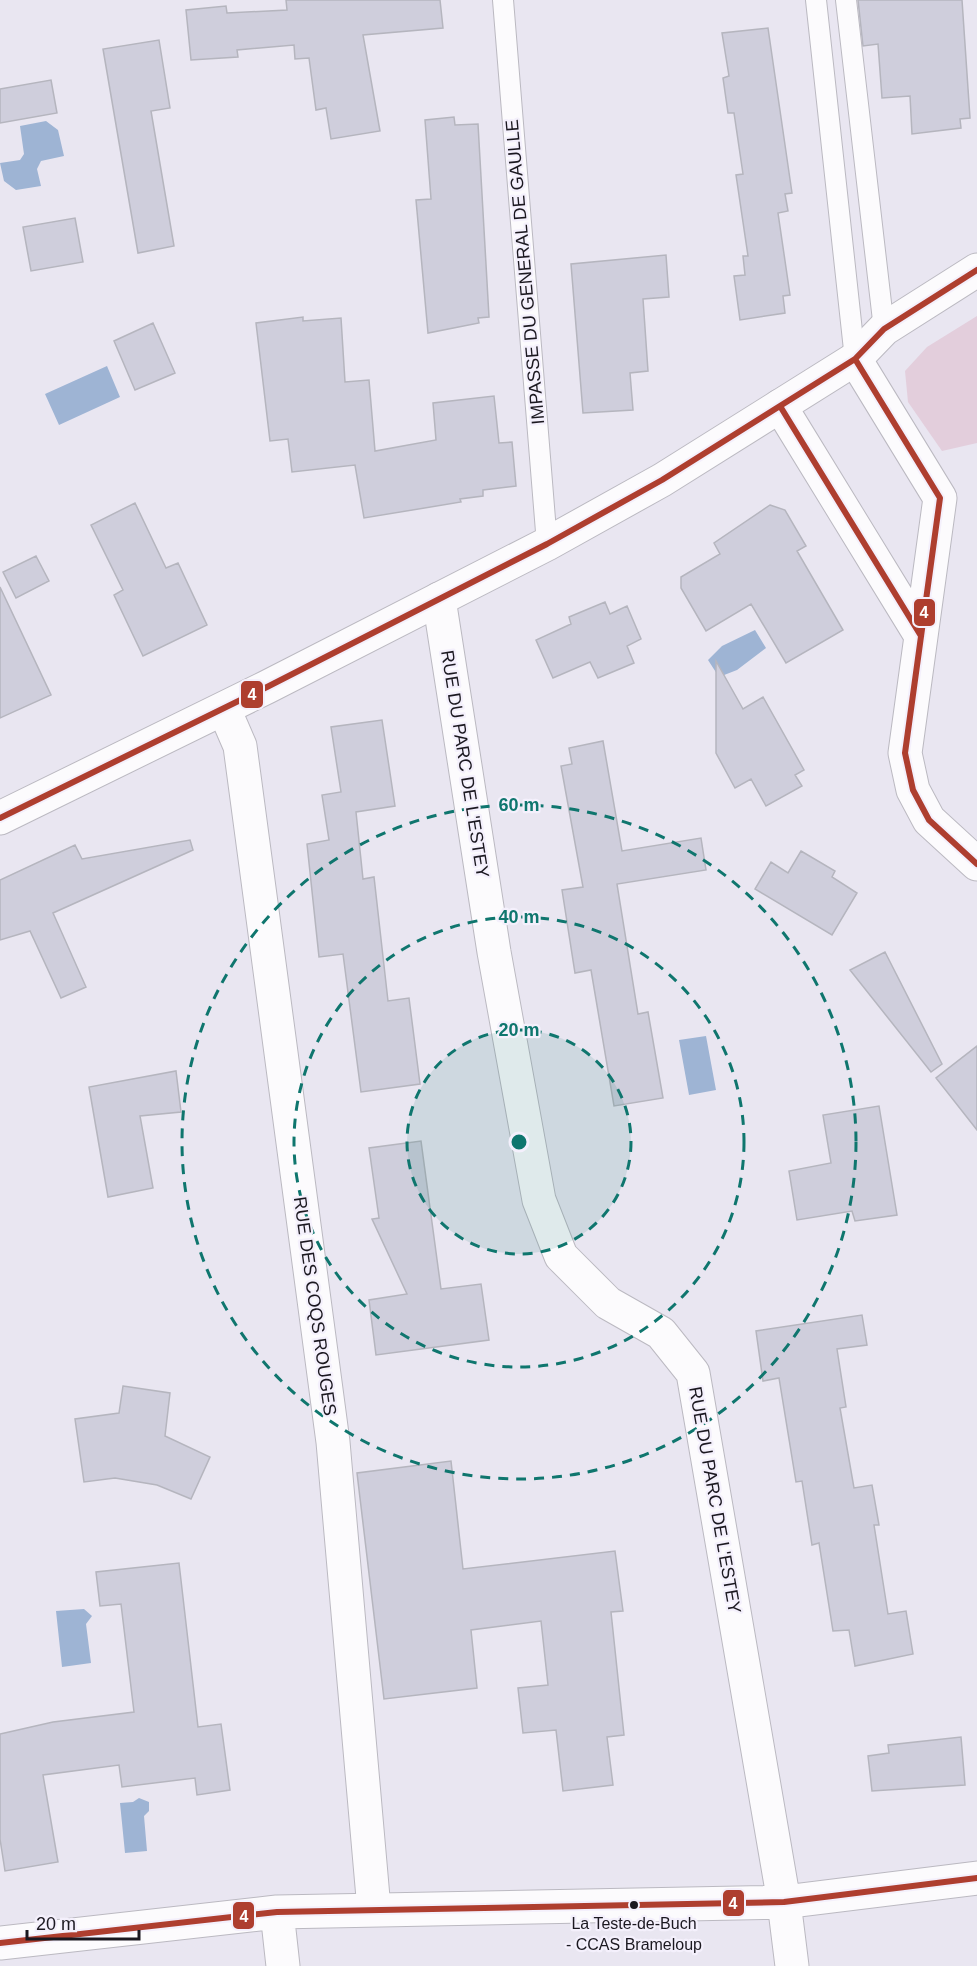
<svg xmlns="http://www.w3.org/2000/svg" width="977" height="1966" viewBox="0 0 977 1966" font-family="Arial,sans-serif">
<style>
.green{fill:#e3cedc}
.water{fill:#9eb4d4}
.building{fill:#cfcedc;stroke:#b5b5be;stroke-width:1.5}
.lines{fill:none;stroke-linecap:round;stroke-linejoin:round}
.lane-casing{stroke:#bbb9c1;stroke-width:22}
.street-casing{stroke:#bbb9c1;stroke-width:35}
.secondary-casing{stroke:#bbb9c1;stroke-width:35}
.lane{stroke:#fcfbfd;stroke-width:20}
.street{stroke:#fcfbfd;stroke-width:33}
.secondary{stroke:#fcfbfd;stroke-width:33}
.bus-1-casing{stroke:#f4f0fc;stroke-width:10}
.bus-1{stroke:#ae3e2f;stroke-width:6}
.ring{fill:none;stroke:#0f766e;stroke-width:3;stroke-dasharray:10 8}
.bus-dot{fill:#1b1820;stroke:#f4f0fc;stroke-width:2}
.labels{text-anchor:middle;stroke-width:4.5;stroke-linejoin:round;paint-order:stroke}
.bus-label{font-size:16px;fill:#1b1820;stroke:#f4f0fc}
.street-label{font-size:18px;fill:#1b1820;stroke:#f4f0fc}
.centre{fill:#0f766e;stroke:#f4f0fc;stroke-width:3}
.ring-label{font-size:18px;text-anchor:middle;font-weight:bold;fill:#0f766e;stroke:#f4f0fc;stroke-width:4.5;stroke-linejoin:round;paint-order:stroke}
.line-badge{stroke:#f4f0fc;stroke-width:2}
.badge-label{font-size:16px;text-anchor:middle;font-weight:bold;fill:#fff}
</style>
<rect width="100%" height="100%" fill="#e9e6f1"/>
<path class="green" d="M977 316V443L942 451 908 402 905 371 927 347Z"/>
<path class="water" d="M46 121 58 130 64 156 41 161 37 169 41 186 16 190 4 181 0 163 20 160 24 154 20 126Z
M107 366 120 397 59 425 45 394Z
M755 630 766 648 737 670 719 677 708 660 722 646Z
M706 1036 716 1090 689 1095 679 1040Z
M84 1609 92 1616 86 1624 91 1663 62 1667 56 1611Z
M139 1798 149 1802V1811L144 1816 147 1851 125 1853 120 1803 133 1802Z"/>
<path class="building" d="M286 0H440L443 28 363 35 380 131 331 139 326 108 316 110 309 58 295 59 294 45 237 50 238 57 191 60 186 10 226 6 227 13 287 10Z
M858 0H962L970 118 960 119 961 128 912 134 910 96 882 98 878 44 863 46Z
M768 28 792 193 785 194 788 211 778 213 790 295 783 296 785 313 740 320 734 276 745 275 743 256H748L736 175 743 174 734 113H728L723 78 729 76 722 33Z
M159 40 170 108 151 111 174 246 138 253 103 49Z
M51 80 57 113 0 123V89Z
M454 117 455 125 478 124 489 317 478 318 479 323 428 333 416 200 431 199 425 120Z
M75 218 83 262 31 271 23 227Z
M666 255 669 297 643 299 648 371 630 373 633 410 583 413 571 264Z
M303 317V321L341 318 345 382 369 380 375 451 436 440 433 403 494 396 499 443 512 442 516 486 483 490V496L460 499 461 502 364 518 355 465 292 472 288 439 270 441 256 323Z
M153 323 175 373 135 390 114 341Z
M135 503 166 568 178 563 207 625 143 656 114 595 123 590 91 525Z
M770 505 785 510 806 546 797 551 843 630 786 663 751 604 706 631 681 588V577L720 554 714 543Z
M36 556 49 581 16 598 3 572Z
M0 587 51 695 0 718Z
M605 602 610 614 627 606 641 639 627 646 634 663 598 678 590 662 553 678 536 640 571 624 569 617Z
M716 661 743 709 763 697 804 770 795 775 802 786 766 806 751 779 735 788 716 753Z
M382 720 395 806 356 812 363 879 374 877 388 1001 409 998 420 1084 361 1092 343 954 319 957 307 844 329 840 322 795 341 792 331 727Z
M603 741 622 851 701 838 706 870 617 884 638 1014 648 1012 663 1098 614 1106 591 970 575 973 562 890 583 887 561 766 572 764 569 748Z
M190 840 193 850 53 913 86 987 61 998 30 931 0 940V880L75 845 82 859Z
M801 851 835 871 832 877 857 893 832 935 755 889 771 862 788 873Z
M885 952 942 1064 931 1072 850 970Z
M977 1046V1130L936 1078Z
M176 1071 181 1112 140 1116 153 1188 108 1197 89 1087Z
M879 1106 897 1215 855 1221 852 1211 797 1220 789 1171 831 1163 823 1115Z
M421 1141 441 1289 481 1284 489 1340 376 1355 369 1300 407 1294 372 1219 379 1218 369 1148Z
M862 1315 867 1345 837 1349 846 1407 840 1408 854 1488 872 1485 879 1525H874L888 1614 906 1611 913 1654 855 1666 849 1630 833 1631 819 1543 812 1545 802 1481 796 1482 779 1378 763 1381 756 1331Z
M123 1386 170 1393 165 1436 210 1457 191 1499 157 1485 115 1478 84 1482 75 1419 119 1413Z
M451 1461 463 1569 615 1551 623 1611 611 1612 624 1735 607 1737 613 1785 563 1791 556 1730 523 1733 518 1688 548 1685 541 1621 471 1630 477 1688 384 1699 357 1473Z
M179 1563 198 1727 221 1724 230 1790 197 1795 195 1778 122 1787 119 1765 43 1775 58 1862 5 1871 0 1839V1734L53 1722 134 1712 121 1604 100 1606 96 1572Z
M961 1737 965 1785 872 1791 868 1756 889 1753 888 1745Z"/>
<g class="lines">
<g class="lane-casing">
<path id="lane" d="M503 0 547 544
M816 0 855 359
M846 0 884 329"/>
</g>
<g class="street-casing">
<path id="street" d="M855 359 940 498 905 753 913 790 929 820 977 864
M780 406 921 636
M439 599 494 952 539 1200 561 1256 608 1303 661 1333 693 1373 784 1902 792 1966
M224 709 240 746 333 1442 374 1909
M277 1912 283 1966
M0 1943 277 1912 784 1902 977 1878"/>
</g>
<g class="secondary-casing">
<path id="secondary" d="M0 818 267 687 547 544 662 480 855 359 884 329 977 270"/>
</g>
<use href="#lane" class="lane"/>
<use href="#street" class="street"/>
<use href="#secondary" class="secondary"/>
<g class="bus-1-casing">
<path id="bus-1" d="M855 359 940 498 905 753 913 790 929 820 977 864
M780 406 921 636
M0 818 267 687 547 544 662 480 855 359 884 329 977 270
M0 1943 277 1912 784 1902 977 1878"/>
</g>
<use href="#bus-1" class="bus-1"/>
</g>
<circle cx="519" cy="1142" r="112" fill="#0f766e" fill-opacity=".12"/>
<g class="ring">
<circle cx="519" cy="1142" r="112"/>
<circle cx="519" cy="1142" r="225"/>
<circle cx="519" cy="1142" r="337"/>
</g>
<circle class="bus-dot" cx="634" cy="1905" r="5"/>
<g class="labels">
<g class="bus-label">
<text x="634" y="1929">La Teste-de-Buch<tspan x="634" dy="21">- CCAS Brameloup</tspan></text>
</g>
<g class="street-label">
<text transform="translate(525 272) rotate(-95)" y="6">IMPASSE DU GENERAL DE GAULLE</text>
<text transform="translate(465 764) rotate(81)" y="6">RUE DU PARC DE L'ESTEY</text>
<text transform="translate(315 1306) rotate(82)" y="6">RUE DES COQS ROUGES</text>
<text transform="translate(715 1500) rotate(80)" y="6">RUE DU PARC DE L'ESTEY</text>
</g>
</g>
<circle cx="519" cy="1142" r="9" class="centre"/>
<g class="ring-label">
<text x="519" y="811">60 m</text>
<text x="519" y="923">40 m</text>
<text x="519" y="1036">20 m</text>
</g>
<g class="line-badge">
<rect x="913" y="598" width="23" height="29" rx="6" fill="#ae3e2f"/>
<rect x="240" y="680" width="24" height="29" rx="6" fill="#ae3e2f"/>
<rect x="722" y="1889" width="23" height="28" rx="6" fill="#ae3e2f"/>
<rect x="232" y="1901" width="23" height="29" rx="6" fill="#ae3e2f"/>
</g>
<g class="badge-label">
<text x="924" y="618">4</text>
<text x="252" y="700">4</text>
<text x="733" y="1909">4</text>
<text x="244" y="1922">4</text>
</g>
<path d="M27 1930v9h112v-9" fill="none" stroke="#1b1820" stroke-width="3"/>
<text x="36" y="1930" font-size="18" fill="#1b1820" stroke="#f4f0fc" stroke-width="4.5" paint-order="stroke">20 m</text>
</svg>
